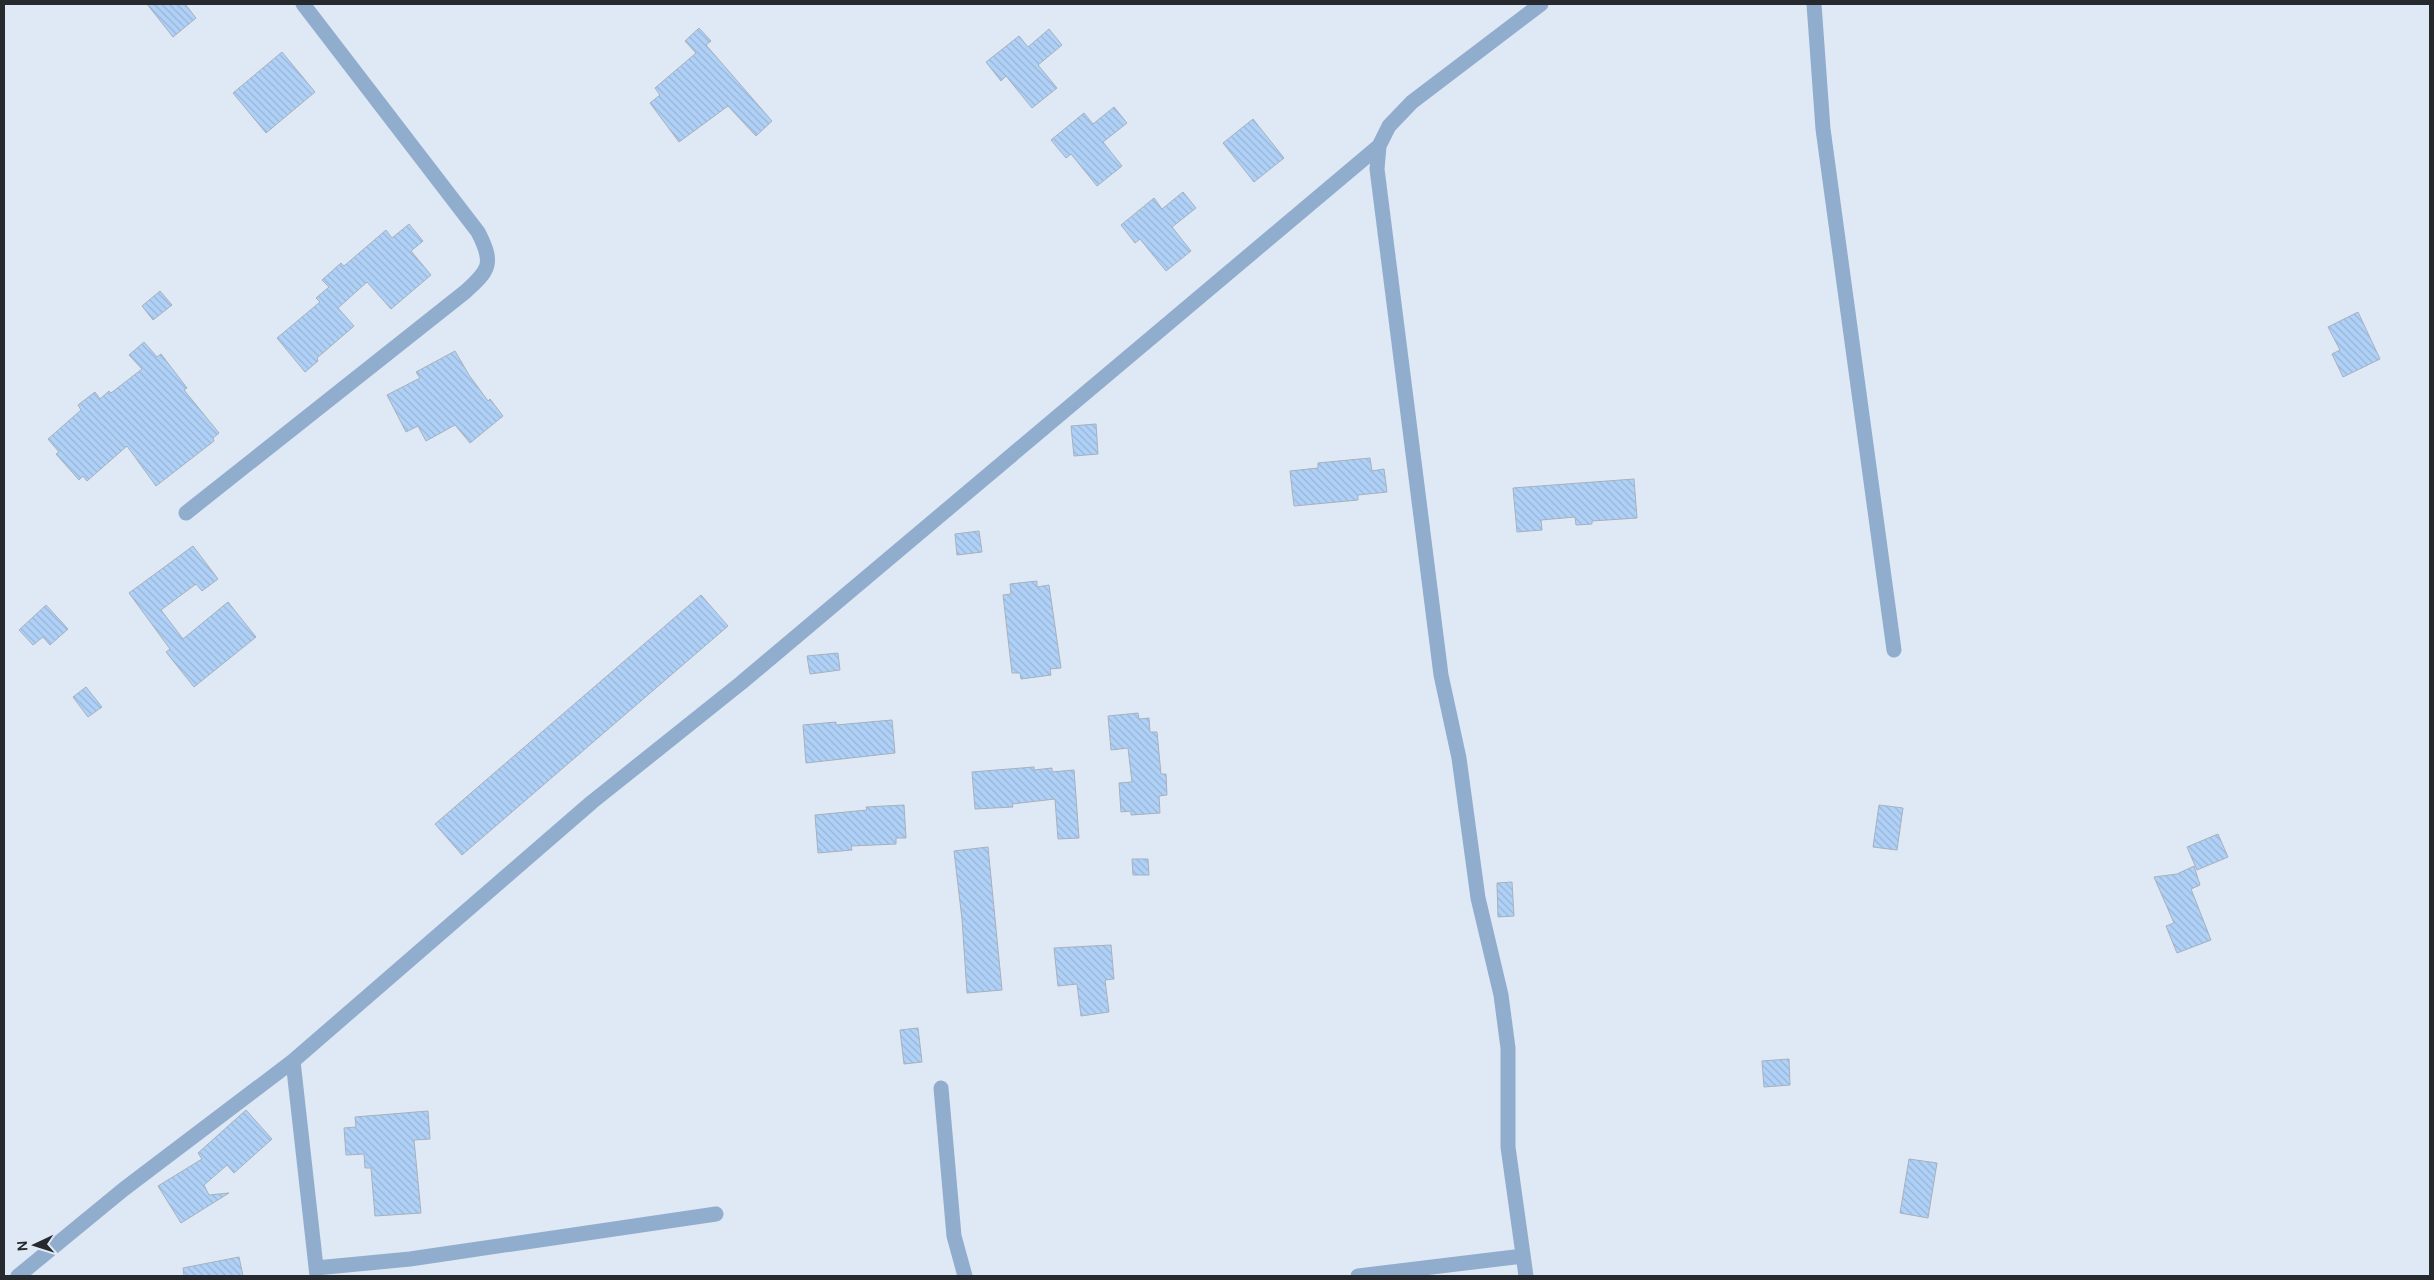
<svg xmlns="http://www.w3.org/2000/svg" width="2434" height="1280" viewBox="0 0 2434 1280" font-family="'DM Sans',sans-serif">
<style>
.building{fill:url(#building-back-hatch);stroke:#a7b1bd}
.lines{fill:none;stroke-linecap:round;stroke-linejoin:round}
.minor{stroke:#91adcd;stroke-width:15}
</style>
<defs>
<pattern id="building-back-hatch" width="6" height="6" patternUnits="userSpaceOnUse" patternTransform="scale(1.25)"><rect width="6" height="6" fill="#b0d1f7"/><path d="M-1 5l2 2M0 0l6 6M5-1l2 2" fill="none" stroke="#97b4d4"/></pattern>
</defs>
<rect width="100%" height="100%" fill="#dfe9f5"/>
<path class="building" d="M147 4H185L196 18 173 37Z
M699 28 711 41 706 45 772 121 756 136 728 106 679 142 650 103 660 95 655 88 696 53 685 41Z
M1049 29 1062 45 1038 65 1057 88 1032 108 1006 76 1001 81 986 62 1019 36 1028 47Z
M282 52 315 92 266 133 233 93Z
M1114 107 1127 123 1103 142 1122 166 1097 186 1071 154 1066 158 1051 140 1084 113 1093 124Z
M1253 119 1284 158 1254 182 1223 143Z
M1183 192 1196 208 1172 227 1191 251 1166 271 1140 239 1135 243 1121 225 1154 198 1162 209Z
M409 224 423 241 411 251 431 275 391 309 367 282 338 308 354 326 317 358 318 361 305 372 277 338 320 302 316 298 329 287 322 280 341 263 344 266 386 230 392 238Z
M160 291 172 305 153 320 142 306Z
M2358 312 2380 359 2343 377 2332 354 2340 350 2328 327Z
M144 342 157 357 161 354 187 388 184 390 219 433 213 438 214 441 156 486 127 446 87 481 83 476 79 480 56 454 59 452 48 439 81 410 78 405 95 392 100 399 109 391 111 393 142 369 129 355Z
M455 351 469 375 488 401 490 399 503 416 470 443 455 425 426 441 418 426 406 432 387 395 420 378 416 372Z
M1096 424 1098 454 1074 456 1071 426Z
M1370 458 1372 471 1384 469 1387 492 1358 495V500L1294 506 1290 471 1318 468V463Z
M1634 479 1637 518 1592 521V524L1576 525 1575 517 1541 520 1542 530 1517 532 1513 488Z
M979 531 982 552 957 555 955 534Z
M193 546 218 579 202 591 196 584 161 610 183 639 228 602 256 637 194 687 166 652 170 649 129 593Z
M1037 581V587L1049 585 1061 668 1050 669 1051 675 1021 679 1020 673H1012L1003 595 1011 594 1010 584Z
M701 595 728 626 462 855 435 824Z
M46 605 68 629 50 645 43 637 33 645 19 630Z
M838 653 840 670 810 674 807 656Z
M86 687 102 707 88 717 73 697Z
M1138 713 1139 719 1149 718 1150 732H1157L1161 774H1166L1167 795 1159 796 1160 813 1131 815V811L1121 812 1119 783 1132 782 1128 748 1111 750 1108 716Z
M892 720 895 753 806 763 803 725 836 722V725Z
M1034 767V770L1052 768V772L1074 770 1079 838 1058 839 1055 799 1012 804 1013 807 975 809 972 772Z
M904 805 906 838H896V844L851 846 852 850 818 853 815 815 867 810 866 807Z
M1879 805 1903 808 1897 850 1873 847Z
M2218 834 2228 857 2197 870 2187 847Z
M988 847 1002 990 967 993 962 919 954 851Z
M1132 859H1148L1149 875H1133Z
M2194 866 2200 885 2191 889 2211 940 2177 953 2166 926 2174 923 2154 877 2177 874Z
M1512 882 1514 916 1498 917 1497 883Z
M1111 945 1114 979 1105 980 1109 1012 1081 1016 1077 984 1058 986 1054 948Z
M918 1028 922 1062 904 1064 900 1030Z
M1789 1059 1790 1085 1764 1087 1762 1061Z
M246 1110 272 1139 234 1173 227 1165 204 1185 209 1195 229 1193 181 1223 158 1186 202 1159 198 1153Z
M428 1111 430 1139 414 1140 421 1213 375 1216 371 1168H365L364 1154 346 1155 344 1128 356 1127 355 1117Z
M1909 1159 1937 1163 1928 1218 1900 1213Z
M239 1257 243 1276H184L183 1268Z"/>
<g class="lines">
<path class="minor" d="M1814 4 1823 129 1894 650
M186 513 465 292C490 270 494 263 478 232L303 4
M293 1061 317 1276
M941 1088 954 1236 965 1276
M316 1268 410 1259 716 1214
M18 1276 124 1189 293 1061 592 802 741 683 1379 146
M1358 1276 1523 1256
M1526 1276 1508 1147V1048L1501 995 1478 898 1459 758 1441 675 1377 169 1379 146 1389 126 1412 102 1541 4"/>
</g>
<rect width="2434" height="1280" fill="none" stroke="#262a2e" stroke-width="10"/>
<g transform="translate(35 1245) rotate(266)" stroke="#dfe9f5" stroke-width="4" paint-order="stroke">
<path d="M0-4L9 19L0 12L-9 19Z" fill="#262a2e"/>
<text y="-8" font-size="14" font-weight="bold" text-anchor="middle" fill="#262a2e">N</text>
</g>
</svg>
